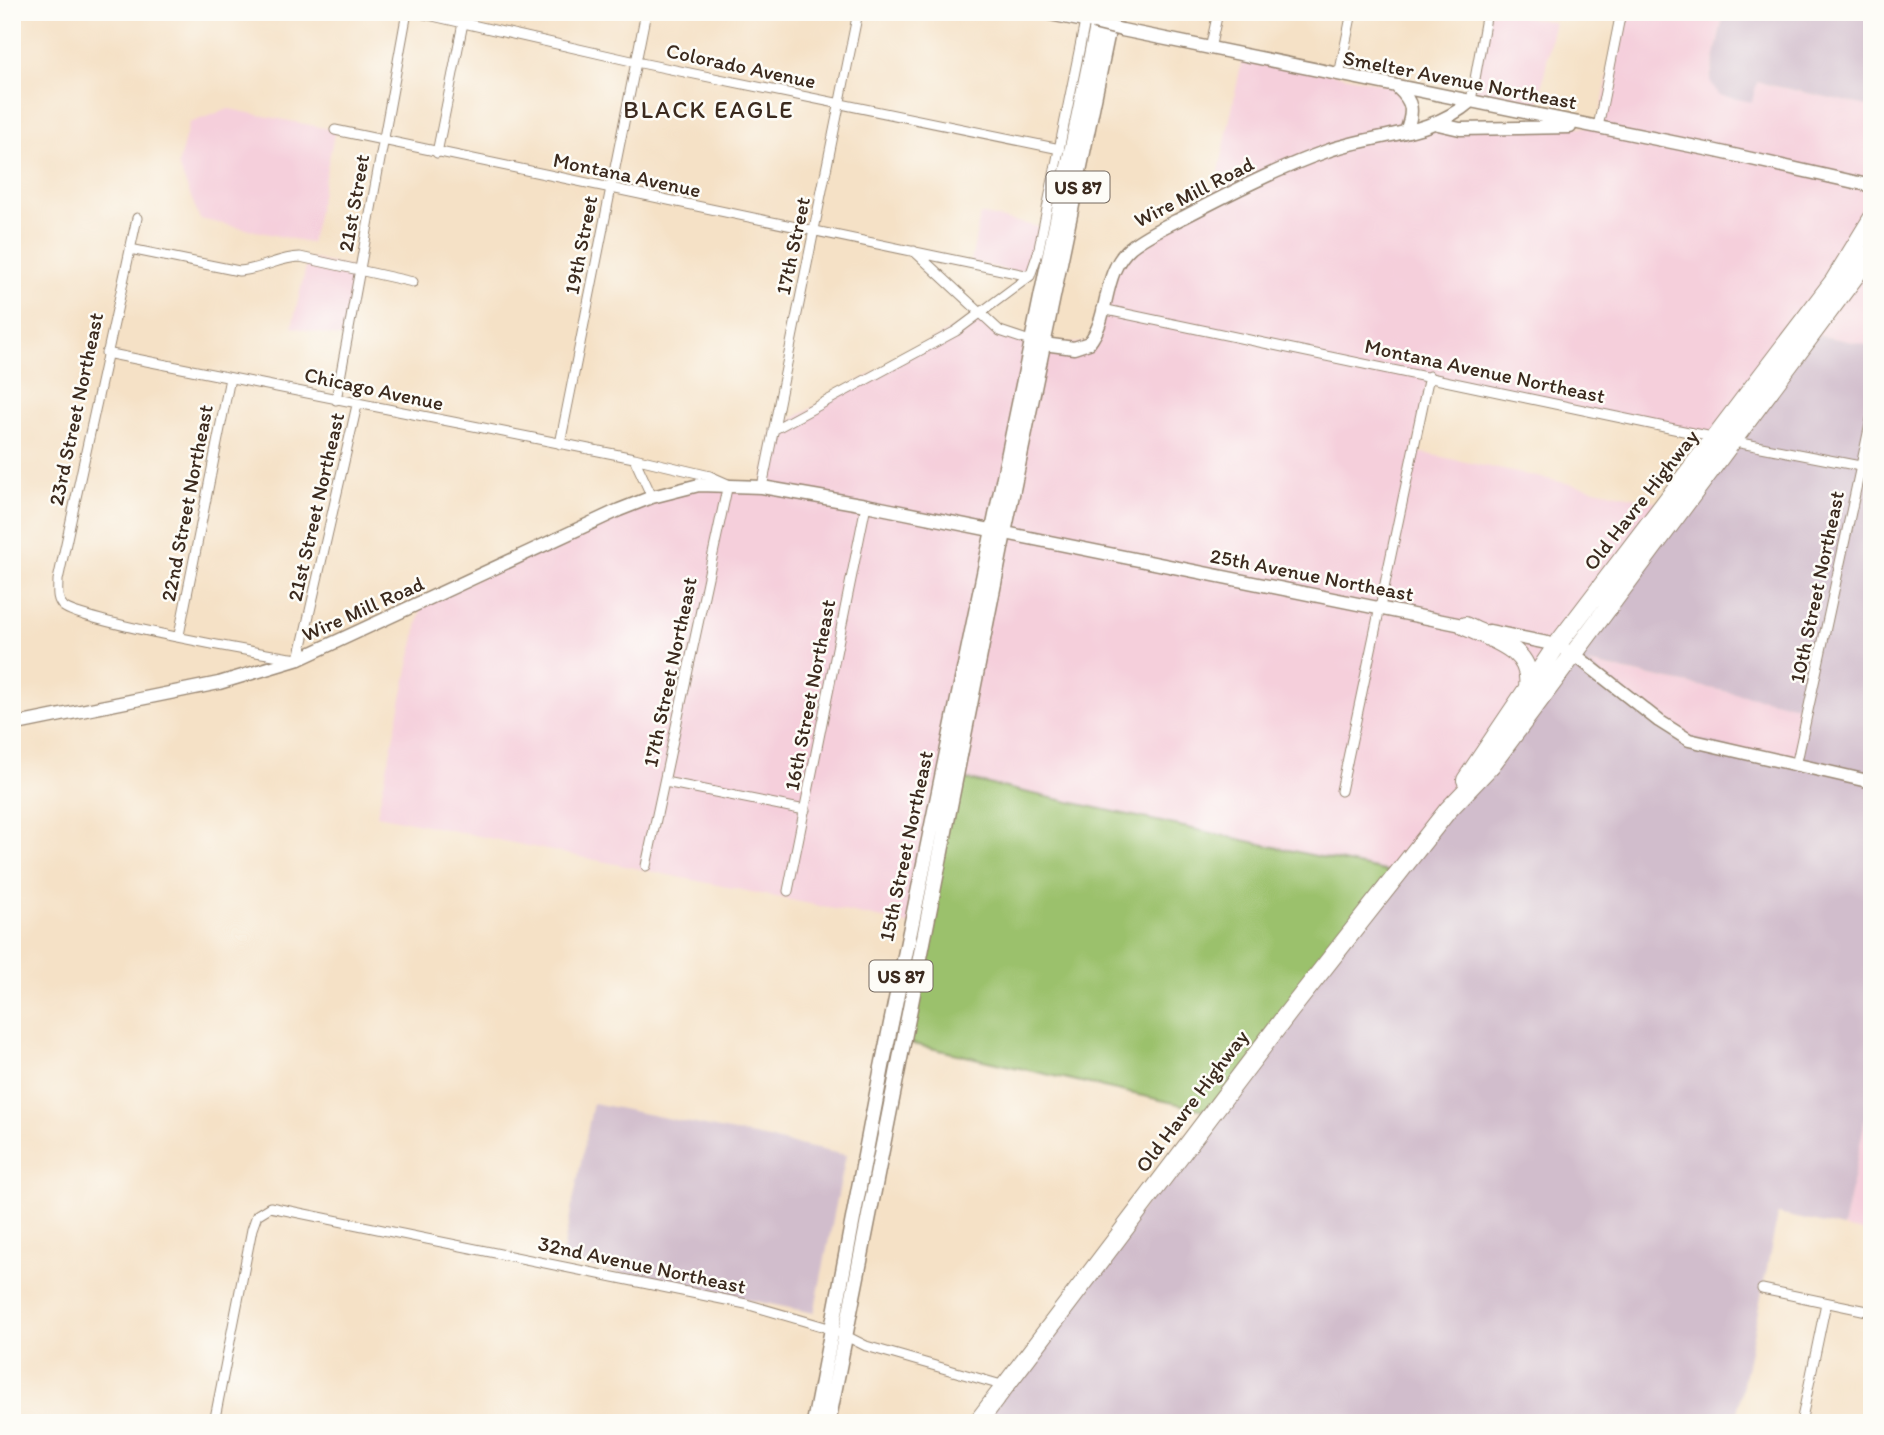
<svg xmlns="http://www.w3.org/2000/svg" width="1884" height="1435" viewBox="0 0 1884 1435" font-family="Itim,sans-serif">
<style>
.built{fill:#f5cfdb}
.industrial{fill:#d1bdcc;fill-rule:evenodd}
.green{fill:#9bc16c;stroke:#6b7645;stroke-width:2}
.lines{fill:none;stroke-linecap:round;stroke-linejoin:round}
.street-casing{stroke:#988672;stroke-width:11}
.secondary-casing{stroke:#988672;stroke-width:15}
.primary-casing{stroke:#988672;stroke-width:17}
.highway-casing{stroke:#988672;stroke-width:20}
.street{stroke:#fff;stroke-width:9}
.secondary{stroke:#fff;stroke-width:12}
.primary{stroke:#fff;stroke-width:14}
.highway{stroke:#fff;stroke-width:18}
.secondary-bridge-casing{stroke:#988672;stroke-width:15;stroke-linecap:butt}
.secondary-bridge{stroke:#fff;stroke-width:12}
.labels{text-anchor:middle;stroke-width:5;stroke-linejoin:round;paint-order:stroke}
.shield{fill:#fdfcf7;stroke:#75695f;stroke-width:2}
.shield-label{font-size:19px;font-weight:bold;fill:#3b2a1e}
.street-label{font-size:21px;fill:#3b2a1e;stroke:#fdfcf7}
.quarter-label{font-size:24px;letter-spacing:2px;fill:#3b2a1e;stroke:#fdfcf7}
</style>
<rect width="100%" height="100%" fill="#fdfcf7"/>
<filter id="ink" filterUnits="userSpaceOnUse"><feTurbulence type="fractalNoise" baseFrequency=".0143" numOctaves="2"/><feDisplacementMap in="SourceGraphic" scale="14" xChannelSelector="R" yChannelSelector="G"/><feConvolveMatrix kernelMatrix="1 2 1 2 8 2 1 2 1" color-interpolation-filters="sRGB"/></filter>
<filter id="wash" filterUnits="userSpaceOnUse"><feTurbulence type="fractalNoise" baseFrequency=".00686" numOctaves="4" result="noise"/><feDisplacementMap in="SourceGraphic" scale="28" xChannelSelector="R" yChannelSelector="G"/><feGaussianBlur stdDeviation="1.57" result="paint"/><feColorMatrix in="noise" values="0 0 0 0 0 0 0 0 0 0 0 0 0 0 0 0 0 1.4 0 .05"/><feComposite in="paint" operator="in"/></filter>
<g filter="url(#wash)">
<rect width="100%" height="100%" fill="#f5e1c6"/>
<path class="built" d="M1487 12H1505L1554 22 1537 114 1471 101Z
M1621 12H1724L1710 79 1756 82 1872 107V217L1717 438 1429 376 1413 451 1666 504 1398 874 956 777 1045 344 1089 343 1108 284 1130 248 1213 201 1243 55 1398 87 1404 106 1398 132 1438 124 1598 127Z
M229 109 335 130 311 243 200 219 178 165 189 123Z
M980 214 1044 228 1030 276 971 262Z
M1872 253V346L1814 334Z
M308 258 360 270 347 339 292 327Z
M979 314 1000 331 1033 342 912 925 377 815 422 604 652 497 683 489 762 487 773 430Z
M1585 663 1809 708 1796 766 1680 734Z
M1872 1085V1234L1843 1228Z"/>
<path class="industrial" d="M1724 12H1872V107L1757 82 1752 102 1718 95 1710 80Z
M1813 334 1872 346V1085L1843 1228 1778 1214 1735 1423H977ZM1587 663 1808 708 1796 766 1680 734Z
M593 1103 846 1155 814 1313 561 1261Z"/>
<path class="green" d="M956 777 1398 874 1213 1112 904 1042Z"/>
</g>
<g filter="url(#ink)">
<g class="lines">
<g class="street-casing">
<path id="street" d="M415 12 636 62 1060 149
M1210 49 1218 12
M1339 75 1352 12
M1471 101 1487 12
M1598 127 1621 12
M335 130 1030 276
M437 153 463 23
M137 218 58 580C58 590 56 599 63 606 74 620 271 656 299 659L357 405
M130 249 239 271C261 270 279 257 300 257L413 282
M914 251 1000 331 1033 342
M1102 309 1717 438
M106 353 634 458 710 476 728 484 646 866
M336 400 407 12
M773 430 956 331 1030 276 1038 253 1087 12
M1730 441 1860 466
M560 444 646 12
M634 458 652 497
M762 487 858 12
M179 635 230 378
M1796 766 1872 415
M665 782 805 810
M1341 791 1429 376
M788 891 866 505
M1762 1289 1872 1312
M1801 1420 1815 1423
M214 1423 252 1229 257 1215 270 1207 746 1304 832 1329 866 1346 1005 1386
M1801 1423 1826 1303"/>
</g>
<g class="secondary-casing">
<path id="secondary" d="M1040 12 1094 23
M1122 30 1716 151 1872 186
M1398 88C1413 102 1414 111 1406 131
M1438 124 1460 129 1570 127
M1036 343 1074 348 1089 343C1111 315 1101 273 1131 247 1147 234 1168 225 1186 216 1232 192 1279 168 1327 151 1378 133 1429 137 1471 101
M1489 631 1557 645 1574 654 1659 721 1689 740 1872 782
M12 725 219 683 299 659 619 510 652 497 699 485 762 487 866 505 1472 627"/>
</g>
<g class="primary-casing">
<path id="primary" d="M814 1423 882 1067 1100 12
M828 1423 1004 533 1112 12"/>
</g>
<g class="highway-casing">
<path id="highway" d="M1465 626C1493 640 1533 649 1528 687
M1466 780 1557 645 1834 281 1872 219
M977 1423 1288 1013 1448 810 1491 765 1872 253"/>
</g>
<use href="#street" class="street"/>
<use href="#secondary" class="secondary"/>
<use href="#primary" class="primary"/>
<use href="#highway" class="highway"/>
<g class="secondary-bridge-casing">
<path id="secondary-bridge" d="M1094 23 1122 30"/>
</g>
<use href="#secondary-bridge" class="secondary-bridge"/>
</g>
</g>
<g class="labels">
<g class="shield">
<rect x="1046.5" y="171.5" width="63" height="31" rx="5"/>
<rect x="869.5" y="960.5" width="63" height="31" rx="5"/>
</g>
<g class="shield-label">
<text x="1078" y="194">US 87</text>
<text x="901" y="983">US 87</text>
</g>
<g class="street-label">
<text transform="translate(741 66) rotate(12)" y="7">Colorado Avenue</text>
<text transform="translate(1460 80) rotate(11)" y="7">Smelter Avenue Northeast</text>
<text transform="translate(627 175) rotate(12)" y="7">Montana Avenue</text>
<text transform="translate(1194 192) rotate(-27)" y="7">Wire Mill Road</text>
<text transform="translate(354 203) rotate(-80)" y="7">21st Street</text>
<text transform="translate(581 245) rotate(-79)" y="7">19th Street</text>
<text transform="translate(793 246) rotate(-78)" y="7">17th Street</text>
<text transform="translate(1485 371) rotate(12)" y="7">Montana Avenue Northeast</text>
<text transform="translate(374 389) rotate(12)" y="7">Chicago Avenue</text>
<text transform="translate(76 409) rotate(-78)" y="7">23rd Street Northeast</text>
<text transform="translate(1641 500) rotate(-52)" y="7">Old Havre Highway</text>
<text transform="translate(187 503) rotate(-79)" y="7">22nd Street Northeast</text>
<text transform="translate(316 507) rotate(-77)" y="7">21st Street Northeast</text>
<text transform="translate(1312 575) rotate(11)" y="7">25th Avenue Northeast</text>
<text transform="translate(1817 587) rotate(-78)" y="7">10th Street Northeast</text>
<text transform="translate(363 609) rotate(-24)" y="7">Wire Mill Road</text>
<text transform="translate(670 672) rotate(-78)" y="7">17th Street Northeast</text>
<text transform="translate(810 695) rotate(-79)" y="7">16th Street Northeast</text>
<text transform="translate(906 846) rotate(-78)" y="7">15th Street Northeast</text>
<text transform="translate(1192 1101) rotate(-53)" y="7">Old Havre Highway</text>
<text transform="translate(642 1265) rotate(12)" y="7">32nd Avenue Northeast</text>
</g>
<g class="quarter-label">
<text x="709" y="118">BLACK EAGLE</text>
</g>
</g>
<rect width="1884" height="1435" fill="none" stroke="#fdfcf7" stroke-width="42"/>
</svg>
